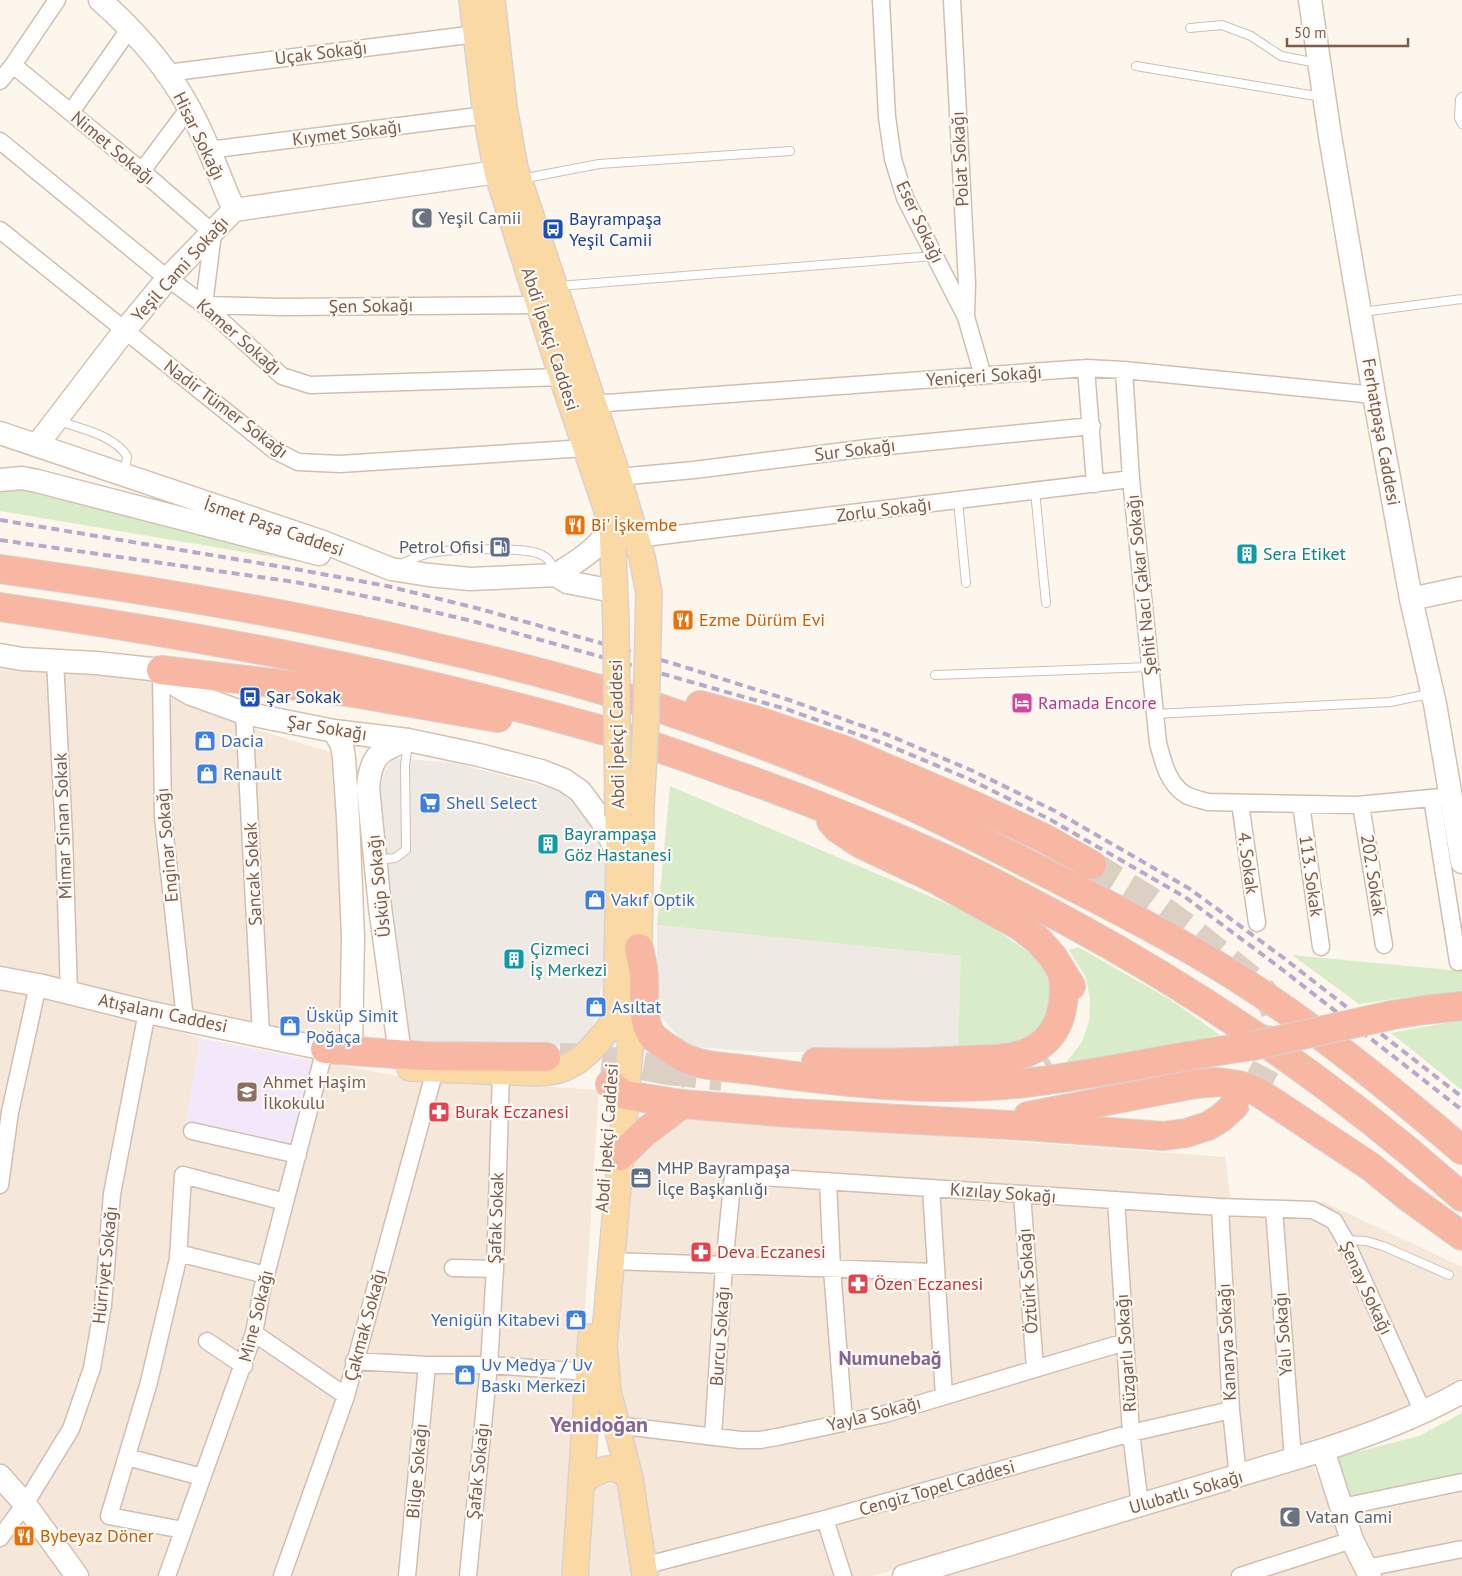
<svg xmlns="http://www.w3.org/2000/svg" width="1462" height="1576" viewBox="0 0 1462 1576" font-family="'PT Sans',sans-serif">
<style>
.residential{fill:#f5e8da}
.industrial{fill:#efe9e4}
.education{fill:#f3e8fa}
.green{fill:#d8ecc9}
.lines{fill:none;stroke-linecap:round;stroke-linejoin:round}
.highway-tunnel{stroke:#dcd0c4;stroke-width:28;stroke-dasharray:28 14;stroke-linecap:butt}
.lane-casing{stroke:#d1beb0;stroke-width:10}
.street-casing{stroke:#d1beb0;stroke-width:19}
.secondary-casing{stroke:#d6c0b0;stroke-width:25}
.primary-casing{stroke:#dad1cd;stroke-width:28}
.highway-casing{stroke:#dad1cd;stroke-width:30}
.lane{stroke:#fff;stroke-width:8}
.street{stroke:#fff;stroke-width:16}
.secondary{stroke:#fff;stroke-width:22}
.primary{stroke:#fbd9a5;stroke-width:25}
.highway{stroke:#f7b7a3;stroke-width:28}
.rail{stroke:#b9a8c9;stroke-width:4;stroke-dasharray:8 5;stroke-linecap:butt}
.primary-bridge-casing{stroke:#dad1cd;stroke-width:28;stroke-linecap:butt}
.highway-bridge-casing{stroke:#dad1cd;stroke-width:30;stroke-linecap:butt}
.primary-bridge{stroke:#fbd9a5;stroke-width:25}
.highway-bridge{stroke:#f7b7a3;stroke-width:28}
.labels{text-anchor:middle;stroke-width:4.5;stroke-linejoin:round;paint-order:stroke}
.street-label{font-size:18px;fill:#7a5c4d;stroke:#fffaf3}
.worship-label{font-size:18px;fill:#5b616d;stroke:#fffaf3;text-anchor:start}
.transit-label{font-size:18px;fill:#164399;stroke:#fffaf3;text-anchor:start}
.food-label{font-size:18px;fill:#c56008;stroke:#fffaf3;text-anchor:start}
.service-label{font-size:18px;fill:#4e5e75;stroke:#fffaf3;text-anchor:end}
.culture-label{font-size:18px;fill:#0d838f;stroke:#fffaf3;text-anchor:start}
.hotel-label{font-size:18px;fill:#b23c85;stroke:#fffaf3;text-anchor:start}
.shop-label{font-size:18px;fill:#366cbe;stroke:#fffaf3;text-anchor:start}
.education-label{font-size:18px;fill:#785e54;stroke:#fffaf3;text-anchor:start}
.health-label{font-size:18px;fill:#be3a42;stroke:#fffaf3;text-anchor:start}
.quarter-label{font-size:20px;font-weight:bold;fill:#846695;stroke:#fffaf3}
.district-label{font-size:22px;font-weight:bold;fill:#846695;stroke:#fffaf3}
</style>
<rect width="100%" height="100%" fill="#fdf6ec"/>
<path class="residential" d="M0 661 145 678 229 721 336 754 347 902 344 1040 175 1011 0 971Z
M0 987 89 1005 200 1038 186 1125 291 1144 311 1060 398 1076 599 1090 568 1576H87L0 1466Z
M684 1119 794 1125 1225 1157 1231 1201 1324 1202 1462 1267V1379L1428 1401 1357 1431 1149 1497 873 1576H653L636 1464 614 1343 630 1162Z
M1312 1463 1358 1576H925Z
M1462 1477V1576H1381L1347 1500Z
M592 1484H624L637 1576H584Z
M0 1491 64 1576H0Z"/>
<path class="industrial" d="M394 758 455 763 576 795 606 841 605 970 590 1038 571 1046 409 1048 375 784Z
M657 925 962 956 958 1051 760 1052 687 1046 660 1016 657 988Z"/>
<path class="education" d="M200 1038 311 1060 291 1144 186 1125Z"/>
<path class="green" d="M7 488H27L339 568 0 511V492Z
M670 786 976 916 1033 955 1052 979 1057 1009 1035 1041 958 1051 961 956 657 925Z
M1078 947 1171 1000 1220 1035 1064 1065 1082 1042 1089 1021 1090 999 1086 978 1069 950Z
M1292 955 1450 970 1462 966V994L1409 997 1359 1004Z
M1462 1020V1090L1391 1033Z
M1462 1413V1477L1347 1500 1333 1458 1419 1436Z"/>
<g class="lines">
<path class="highway-tunnel" d="M1092 865 1148 899 1190 930 1258 985 1271 1001 1275 1013 1276 1025 1269 1061 1259 1080 1235 1105
M560 1057C602 1057 645 1066 686 1075
M669 1071 722 1077
M1006 1080 1034 1071 1050 1061"/>
<g class="lane-casing">
<path id="lane" d="M1190 28 1222 25 1251 36 1281 56 1317 63
M1136 66 1322 97
M1462 97 1460 99 1459 118 1462 124
M521 179 599 164 790 151
M559 286 934 256
M1362 312 1462 299
M59 421C81 429 114 435 127 456L125 473
M1035 491 1046 603
M958 501 966 583
M400 564C409 561 417 556 426 554 445 549 526 546 542 555 550 559 552 565 555 573
M935 675 1150 667
M1155 714 1390 702 1429 694
M377 860 395 858 406 850 405 765 408 744
M1345 1240 1366 1241 1383 1246 1449 1275"/>
</g>
<g class="street-casing">
<path id="street" d="M881 0 887 117 893 159 905 198 966 317 983 376
M952 0 967 283 966 315
M13 65 142 171 213 233 204 305 281 307 539 305
M167 73 476 34
M0 81 13 65 57 0
M71 112 130 28
M0 141 162 274 204 305 282 376 310 385 562 377
M208 150 486 115
M142 171 189 108
M0 230 274 450 298 462 340 464 586 448
M1086 368 1095 484
M1124 370 1131 479 1158 743C1163 762 1168 784 1186 795 1192 798 1201 800 1208 802L1357 805 1452 796
M593 404 1086 368 1124 370 1374 395
M618 477 694 470 868 448 1092 426
M636 539 1131 479
M55 660 64 835 69 992
M161 670 163 817 185 1019
M244 713 261 1034
M1432 798 1458 962
M1240 803 1257 923
M1301 804 1321 947
M1361 805 1384 945
M192 1131 298 1155
M828 1181 832 1269 844 1422
M0 1185 10 1112 38 985
M931 1188 944 1396
M1022 1194 1035 1369
M1116 1200 1131 1433 1140 1505
M1220 1207 1231 1410 1238 1477
M1274 1209 1293 1459
M178 1253 266 1275
M610 1261 936 1272
M453 1268 495 1269
M254 1333 346 1396
M207 1341 244 1366
M354 1361 427 1365H489L588 1372
M616 1425 740 1440H760L777 1437 885 1414 1125 1342
M713 1437 724 1266 733 1175 1220 1207 1313 1210 1334 1221 1345 1240 1423 1412
M127 1457 202 1477
M1342 1507 1462 1482
M825 1519 843 1576
M183 1530 109 1516 149 1382 178 1259 183 1175 285 1202
M0 1538 25 1504 71 1429 92 1368 103 1305 112 1194 147 1012
M643 1566 825 1519 1131 1433 1231 1410
M1366 1568 1462 1549
M167 1576 254 1333 262 1290 325 1049
M282 1576 346 1396 435 1070
M407 1576 427 1365
M468 1576 489 1365 495 1269 501 1072
M1240 1576 1352 1540"/>
</g>
<g class="secondary-casing">
<path id="secondary" d="M100 0C135 31 167 67 189 108 207 140 219 176 234 210
M1310 0 1330 136 1374 395 1411 599 1435 704 1462 862
M0 433 323 542 391 569 429 575 470 579 556 575
M37 445 125 330 168 278 234 210 497 172
M0 480 22 478 37 481 319 554
M556 575C580 559 597 551 612 525
M556 575 567 582 608 590 615 595
M1411 599 1462 588
M0 655 22 659 96 663 161 670 172 683 191 694 244 713 334 731 408 740 479 755 541 771 564 780 580 791 602 821 619 857
M334 731 342 745 344 758 348 818 353 937 351 1050
M0 978 38 985 147 1012 325 1049
M400 1054 380 907 368 788C370 758 379 749 407 741
M1323 1450 1352 1540 1370 1576
M0 1476 25 1504 77 1576
M904 1576 1323 1450C1371 1434 1418 1417 1462 1392"/>
</g>
<g class="primary-casing">
<path id="primary" d="M472 0 486 115 497 172 562 377 612 525 616 626
M492 0 504 107 515 168 618 477 642 557 649 593 648 636
M641 806 639 948 604 1345 608 1391 630 1479 645 1576
M616 1028 619 858 618 816
M410 1068 539 1073C546 1072 553 1072 559 1070 584 1063 601 1038 616 1019
M582 1482C592 1474 607 1464 620 1471 623 1472 627 1476 630 1479
M575 1576 591 1337"/>
</g>
<g class="highway-casing">
<path id="highway" d="M0 569C146 589 291 613 434 647 510 664 585 683 659 708 740 735 820 766 898 800 947 822 995 847 1042 871 1113 907 1186 944 1253 988 1326 1036 1395 1093 1462 1150
M0 607C200 636 397 672 591 727 643 741 693 760 744 778 812 802 879 829 945 859 989 879 1031 902 1074 925 1211 1000 1345 1093 1462 1197
M161 670 348 692 498 718
M700 705 755 720 844 750 973 805 1044 838 1092 865
M831 821 838 829 861 844 935 879 1020 926 1039 941 1053 957 1071 986
M639 948C641 958 644 968 644 978 645 995 641 1018 651 1034 654 1039 662 1044 668 1048 673 1051 678 1055 684 1058 706 1068 734 1067 758 1071 846 1083 936 1093 1025 1083 1101 1074 1176 1056 1252 1046
M1392 1015 1424 1010 1462 1006
M325 1049 424 1056 546 1057
M816 1062C867 1063 918 1063 968 1060 991 1059 1020 1060 1039 1046 1063 1029 1067 998 1062 971
M610 1084 620 1092 625 1095 682 1104 791 1113 1026 1126 1163 1136 1186 1133 1208 1126 1221 1118 1234 1106
M1028 1116 1195 1084 1218 1082 1239 1085 1258 1092 1371 1167 1404 1194 1462 1236
M620 1156 645 1132 682 1104"/>
</g>
<use href="#lane" class="lane"/>
<use href="#street" class="street"/>
<use href="#secondary" class="secondary"/>
<use href="#primary" class="primary"/>
<use href="#highway" class="highway"/>
<path class="rail" d="M0 520 295 569 387 586 480 609 675 664 789 700 888 735 973 771 1055 811 1190 889 1285 959 1462 1097
M0 540 295 582 379 599 476 622 670 676 786 709 885 744 969 779 1051 820 1185 897 1279 967 1462 1110"/>
<g class="primary-bridge-casing">
<path id="primary-bridge" d="M616 626 618 816
M641 806 646 721 648 636"/>
</g>
<g class="highway-bridge-casing">
<path id="highway-bridge" d="M1252 1046 1392 1015"/>
</g>
<use href="#primary-bridge" class="primary-bridge"/>
<use href="#highway-bridge" class="highway-bridge"/>
</g>
<defs>
<g id="mosque-square" transform="scale(1.125)"><rect x="-9" y="-9" width="18" height="18" rx="4" fill="#6b7280" stroke="#fffaf3"/><path d="M3.5-4.9A6 6 0 1 0 3.5 4.9A5 5 0 1 1 3.5-4.9Z" fill="#fff"/></g>
<g id="bus-square" transform="scale(1.125)"><rect x="-9" y="-9" width="18" height="18" rx="4" fill="#1a4fb4" stroke="#fffaf3"/><path d="M-5-6H5V4H4V6H2V4H-2V6H-4V4H-5ZM-3.5-4V0h7V-4ZM-3.5 1.2v1.5H-2V1.2ZM2 1.2v1.5H3.5V1.2Z" fill="#fff"/></g>
<g id="restaurant-square" transform="scale(1.125)"><rect x="-9" y="-9" width="18" height="18" rx="4" fill="#e8710a" stroke="#fffaf3"/><path d="M-5-6h1v4h1v-4h1v4h1v-4h1v5L-1.5 .5V6h-2V.5L-5-1ZM5-6V6H3V1.5H1.5Q1.5-4 5-6Z" fill="#fff"/></g>
<g id="fuel-square" transform="scale(1.125)"><rect x="-9" y="-9" width="18" height="18" rx="4" fill="#5c6f8a" stroke="#fffaf3"/><path d="M-5.5-6h7V0h2V4h1.3V-2.5L3-4.5l.8-.8L6-3V5H2.5V1h-1V6h-7ZM-4.2-4.7v3.2H.2V-4.7Z" fill="#fff"/></g>
<g id="building-square" transform="scale(1.125)"><rect x="-9" y="-9" width="18" height="18" rx="4" fill="#0f9aa8" stroke="#fffaf3"/><path d="M-4-6H4V6H1V3H-1V6H-4ZM-2.5-4.3h1.7v1.8h-1.7ZM.8-4.3h1.7v1.8H.8ZM-2.5-1h1.7V.8h-1.7ZM.8-1h1.7V.8H.8Z" fill="#fff"/></g>
<g id="hotel-square" transform="scale(1.125)"><rect x="-9" y="-9" width="18" height="18" rx="4" fill="#d1479c" stroke="#fffaf3"/><path d="M-6-4.5h1.5V1H6V5H4.5V3h-9V5H-6ZM-4 0a1.8 1.8 0 1 1 3.6 0ZM.5 0V-2.5h3Q6-2.5 6 0Z" fill="#fff"/></g>
<g id="shop-square" transform="scale(1.125)"><rect x="-9" y="-9" width="18" height="18" rx="4" fill="#3f7fe0" stroke="#fffaf3"/><path d="M-5-2.5h2.3a2.7 3.5 0 0 1 5.4 0H5L5.5 6h-11ZM-1.5-2.5h3a1.5 2.3 0 0 0-3 0Z" fill="#fff"/></g>
<g id="supermarket-square" transform="scale(1.125)"><rect x="-9" y="-9" width="18" height="18" rx="4" fill="#3f7fe0" stroke="#fffaf3"/><path d="M-6-5.5h2.5l.6 2H6L4.5 2H-2.5L-4.4-4H-6ZM-1.5 3.2a1.3 1.3 0 1 0 .1 0ZM3 3.2a1.3 1.3 0 1 0 .1 0Z" fill="#fff"/></g>
<g id="school-square" transform="scale(1.125)"><rect x="-9" y="-9" width="18" height="18" rx="4" fill="#8d6e63" stroke="#fffaf3"/><path d="M0-5L7-2L0 1L-7-2ZM-4 1L0 2.5L4 1V4Q0 6-4 4Z" fill="#fff"/></g>
<g id="pharmacy-square" transform="scale(1.125)"><rect x="-9" y="-9" width="18" height="18" rx="4" fill="#e0444e" stroke="#fffaf3"/><path d="M-2-6h4v4h4v4h-4v4h-4v-4h-4v-4h4Z" fill="#fff"/></g>
<g id="office-square" transform="scale(1.125)"><rect x="-9" y="-9" width="18" height="18" rx="4" fill="#5c6f8a" stroke="#fffaf3"/><path d="M-6-3h4V-5.5h4V-3h4V5H-6ZM-1-4.5V-3h2v-1.5ZM-6 0V1H6V0Z" fill="#fff"/></g>
</defs>
<g fill-rule="evenodd">
<use href="#mosque-square" x="422" y="218"/>
<use href="#bus-square" x="553" y="229"/>
<use href="#restaurant-square" x="575" y="525"/>
<use href="#fuel-square" x="500" y="547"/>
<use href="#building-square" x="1247" y="554"/>
<use href="#restaurant-square" x="683" y="620"/>
<use href="#bus-square" x="250" y="697"/>
<use href="#hotel-square" x="1022" y="703"/>
<use href="#shop-square" x="205" y="741"/>
<use href="#shop-square" x="207" y="774"/>
<use href="#supermarket-square" x="430" y="803"/>
<use href="#building-square" x="548" y="844"/>
<use href="#shop-square" x="595" y="900"/>
<use href="#building-square" x="514" y="959"/>
<use href="#shop-square" x="596" y="1007"/>
<use href="#shop-square" x="290" y="1026"/>
<use href="#school-square" x="247" y="1092"/>
<use href="#pharmacy-square" x="439" y="1112"/>
<use href="#office-square" x="641" y="1178"/>
<use href="#pharmacy-square" x="701" y="1252"/>
<use href="#pharmacy-square" x="858" y="1284"/>
<use href="#shop-square" x="576" y="1320"/>
<use href="#shop-square" x="465" y="1375"/>
<use href="#mosque-square" x="1290" y="1517"/>
<use href="#restaurant-square" x="24" y="1536"/>
</g>
<g class="labels">
<g class="street-label">
<text transform="translate(321 53) rotate(-7)" y="6">Uçak Sokağı</text>
<text transform="translate(347 133) rotate(-7)" y="6">Kıymet Sokağı</text>
<text transform="translate(199 136) rotate(64)" y="6">Hisar Sokağı</text>
<text transform="translate(113 148) rotate(40)" y="6">Nimet Sokağı</text>
<text transform="translate(960 159) rotate(-93)" y="6">Polat Sokağı</text>
<text transform="translate(920 222) rotate(65)" y="6">Eser Sokağı</text>
<text transform="translate(180 269) rotate(-48)" y="6">Yeşil Cami Sokağı</text>
<text transform="translate(371 306) rotate(-1)" y="6">Şen Sokağı</text>
<text transform="translate(239 337) rotate(41)" y="6">Kamer Sokağı</text>
<text transform="translate(550 339) rotate(72)" y="6">Abdi İpekçi Caddesi</text>
<text transform="translate(984 376) rotate(-4)" y="6">Yeniçeri Sokağı</text>
<text transform="translate(226 409) rotate(37)" y="6">Nadir Tümer Sokağı</text>
<text transform="translate(1381 432) rotate(80)" y="6">Ferhatpaşa Caddesi</text>
<text transform="translate(855 450) rotate(-7)" y="6">Sur Sokağı</text>
<text transform="translate(884 510) rotate(-7)" y="6">Zorlu Sokağı</text>
<text transform="translate(274 527) rotate(19)" y="6">İsmet Paşa Caddesi</text>
<text transform="translate(1142 585) rotate(-96)" y="6">Şehit Naci Çakar Sokağı</text>
<text transform="translate(327 728) rotate(9)" y="6">Şar Sokağı</text>
<text transform="translate(617 734) rotate(-91)" y="6">Abdi İpekçi Caddesi</text>
<text transform="translate(63 826) rotate(-92)" y="6">Mimar Sinan Sokak</text>
<text transform="translate(167 845) rotate(-95)" y="6">Enginar Sokağı</text>
<text transform="translate(1248 863) rotate(82)" y="6">4. Sokak</text>
<text transform="translate(253 874) rotate(-93)" y="6">Sancak Sokak</text>
<text transform="translate(1373 875) rotate(81)" y="6">202. Sokak</text>
<text transform="translate(1311 876) rotate(82)" y="6">113. Sokak</text>
<text transform="translate(379 886) rotate(-96)" y="6">Üsküp Sokağı</text>
<text transform="translate(163 1013) rotate(12)" y="6">Atışalanı Caddesi</text>
<text transform="translate(607 1138) rotate(-86)" y="6">Abdi İpekçi Caddesi</text>
<text transform="translate(1003 1193) rotate(4)" y="6">Kızılay Sokağı</text>
<text transform="translate(496 1218) rotate(-88)" y="6">Şafak Sokak</text>
<text transform="translate(105 1265) rotate(-84)" y="6">Hürriyet Sokağı</text>
<text transform="translate(1028 1281) rotate(-94)" y="6">Öztürk Sokağı</text>
<text transform="translate(1366 1288) rotate(65)" y="6">Şenay Sokağı</text>
<text transform="translate(256 1316) rotate(-76)" y="6">Mine Sokağı</text>
<text transform="translate(365 1325) rotate(-75)" y="6">Çakmak Sokağı</text>
<text transform="translate(1283 1334) rotate(-94)" y="6">Yalı Sokağı</text>
<text transform="translate(720 1336) rotate(-86)" y="6">Burcu Sokağı</text>
<text transform="translate(1227 1342) rotate(-93)" y="6">Kanarya Sokağı</text>
<text transform="translate(1126 1353) rotate(-94)" y="6">Rüzgarlı Sokağı</text>
<text transform="translate(874 1414) rotate(-14)" y="6">Yayla Sokağı</text>
<text transform="translate(417 1471) rotate(-85)" y="6">Bilge Sokağı</text>
<text transform="translate(478 1471) rotate(-84)" y="6">Şafak Sokağı</text>
<text transform="translate(937 1488) rotate(-16)" y="6">Cengiz Topel Caddesi</text>
<text transform="translate(1186 1492) rotate(-16)" y="6">Ulubatlı Sokağı</text>
</g>
<g class="worship-label">
<text x="438" y="224">Yeşil Camii</text>
<text x="1306" y="1523">Vatan Cami</text>
</g>
<g class="transit-label">
<text x="569" y="225">Bayrampaşa<tspan x="569" dy="21">Yeşil Camii</tspan></text>
<text x="266" y="703">Şar Sokak</text>
</g>
<g class="food-label">
<text x="591" y="531">Bi' İşkembe</text>
<text x="699" y="626">Ezme Dürüm Evi</text>
<text x="40" y="1542">Bybeyaz Döner</text>
</g>
<g class="service-label">
<text x="484" y="553">Petrol Ofisi</text>
<text x="657" y="1174" text-anchor="start">MHP Bayrampaşa<tspan x="657" dy="21">İlçe Başkanlığı</tspan></text>
</g>
<g class="culture-label">
<text x="1263" y="560">Sera Etiket</text>
<text x="564" y="840">Bayrampaşa<tspan x="564" dy="21">Göz Hastanesi</tspan></text>
<text x="530" y="955">Çizmeci<tspan x="530" dy="21">İş Merkezi</tspan></text>
</g>
<g class="hotel-label">
<text x="1038" y="709">Ramada Encore</text>
</g>
<g class="shop-label">
<text x="221" y="747">Dacia</text>
<text x="223" y="780">Renault</text>
<text x="446" y="809">Shell Select</text>
<text x="611" y="906">Vakıf Optik</text>
<text x="612" y="1013">Asıltat</text>
<text x="306" y="1022">Üsküp Simit<tspan x="306" dy="21">Poğaça</tspan></text>
<text x="560" y="1326" text-anchor="end">Yenigün Kitabevi</text>
<text x="481" y="1371">Uv Medya / Uv<tspan x="481" dy="21">Baskı Merkezi</tspan></text>
</g>
<g class="education-label">
<text x="263" y="1088">Ahmet Haşim<tspan x="263" dy="21">İlkokulu</tspan></text>
</g>
<g class="health-label">
<text x="455" y="1118">Burak Eczanesi</text>
<text x="717" y="1258">Deva Eczanesi</text>
<text x="874" y="1290">Özen Eczanesi</text>
</g>
<g class="quarter-label">
<text x="890" y="1365">Numunebağ</text>
</g>
<g class="district-label">
<text x="599" y="1432">Yenidoğan</text>
</g>
</g>
<path d="M1287 38v8h121v-8" fill="none" stroke="#7a5c4d" stroke-width="2.5"/>
<text x="1294" y="38" font-size="15" fill="#7a5c4d" stroke="#fffaf3" stroke-width="4" paint-order="stroke">50 m</text>
</svg>
